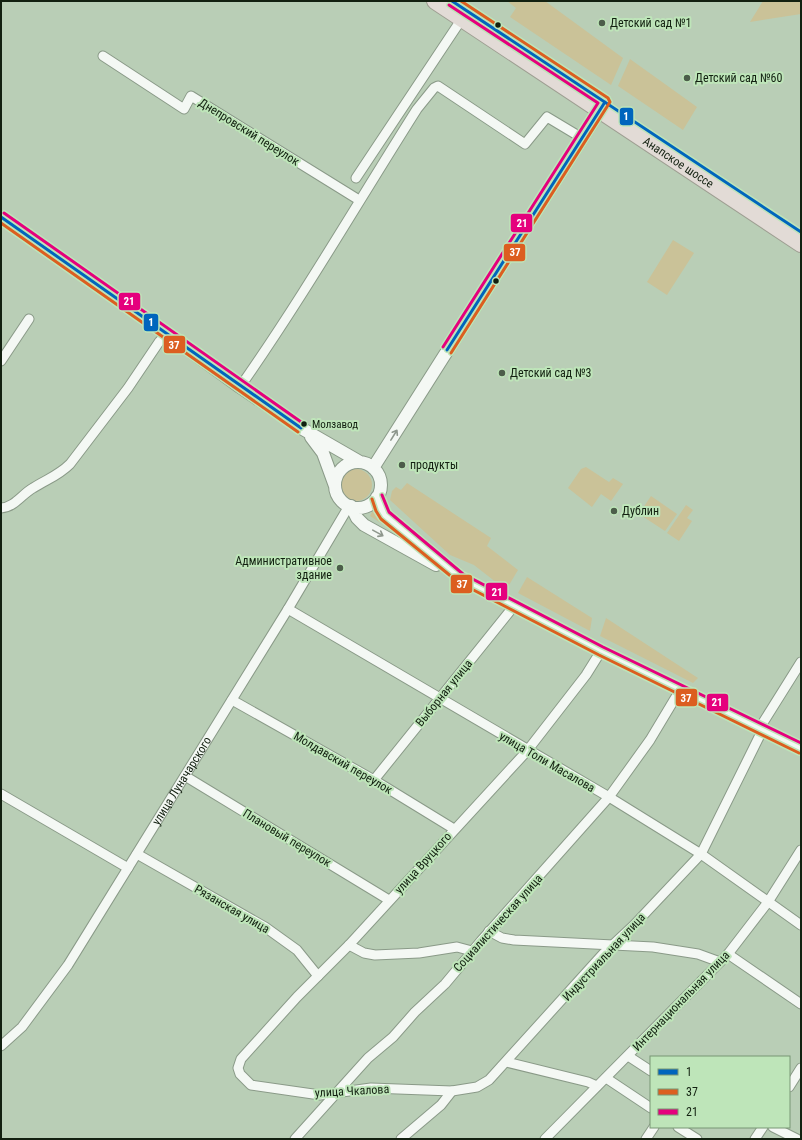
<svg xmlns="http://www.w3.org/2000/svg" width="802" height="1140" viewBox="0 0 802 1140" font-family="'Roboto Condensed',sans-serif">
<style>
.green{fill:#cac298}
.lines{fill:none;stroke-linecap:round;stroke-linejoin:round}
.street-casing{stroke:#8a9a88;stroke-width:11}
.secondary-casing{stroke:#8a9a88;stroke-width:14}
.highway-casing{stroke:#9e9e92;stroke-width:18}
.street{stroke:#f4f8f4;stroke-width:9}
.secondary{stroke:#f4f8f4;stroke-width:12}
.highway{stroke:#e2dbd6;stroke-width:16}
.bus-1-casing{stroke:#bee5b9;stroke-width:6}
.bus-2-casing{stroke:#bee5b9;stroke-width:6}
.bus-3-casing{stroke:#bee5b9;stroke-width:6}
.bus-1{stroke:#0065bd;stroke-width:3}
.bus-2{stroke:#dc5e20;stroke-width:3}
.bus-3{stroke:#e5007d;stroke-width:3}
.oneway{stroke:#8e978d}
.poi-dot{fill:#4c5d4a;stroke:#bee5b9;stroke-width:1.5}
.bus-dot{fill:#122010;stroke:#bee5b9;stroke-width:1.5}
.labels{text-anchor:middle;stroke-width:4;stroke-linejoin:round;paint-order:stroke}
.bus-label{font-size:11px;fill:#122010;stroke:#bee5b9;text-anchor:start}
.poi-label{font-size:12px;fill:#122010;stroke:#bee5b9;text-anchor:start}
.street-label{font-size:12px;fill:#122010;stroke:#bee5b9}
.line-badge{stroke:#bee5b9;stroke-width:1.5}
.badge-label{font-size:11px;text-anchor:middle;font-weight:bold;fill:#fff}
</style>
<rect width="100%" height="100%" fill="#b9ceb6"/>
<path class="green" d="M507 1H545L623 58 611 85 510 17 516 8Z
M763 1H801V14L750 22Z
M630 59 697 107 683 130 618 86Z
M673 240 694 253 667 295 647 282Z
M586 467 609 482 613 478 623 484 611 501 601 494 592 507 568 488 581 469Z
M340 485a16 16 0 1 1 32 0a16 16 0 1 1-32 0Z
M407 483 491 538 487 546 518 570 506 590 474 565 450 555 390 500 392 491 396 487 401 490Z
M651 496 677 514 665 531 639 514Z
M686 505 693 510 687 518 692 521 679 541 667 533Z
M375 511 430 555 370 516 372 512Z
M527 577 592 618 590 631 518 593Z
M606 618 698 678 693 683 600 636Z"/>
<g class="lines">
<g class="street-casing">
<g id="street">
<path d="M103 56 184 109 191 96 359 200"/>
<path d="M356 178 467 11"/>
<path d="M1 361 29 319"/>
<path d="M240 387C303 297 358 202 417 109L434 88 438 86 525 144 547 117 582 138"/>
<path d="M1 508C15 507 22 494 33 488 47 479 58 476 70 464L128 388 159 342 167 334"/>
<path d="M288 609 609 797 701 854 801 925"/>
<path d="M601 651 586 675 527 751 349 945 297 997 241 1059 238 1068 240 1074 251 1085 320 1095 371 1088 452 1091 477 1087 489 1080 603 954 634 925 701 854 762 731"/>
<path d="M232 700 374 780 454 829"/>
<path d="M759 729 801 662"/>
<path d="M185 776 389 900"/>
<path d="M374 780 514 606"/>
<path d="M1 794 128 868"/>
<path d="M137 854 265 927 297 950 318 976"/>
<path d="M489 931 502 938 514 940 653 947 698 954 720 962"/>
<path d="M349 945 364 953 375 955 419 953 457 947 472 951"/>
<path d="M728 954 801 1004"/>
<path id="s1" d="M1 1046 22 1027 68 965 288 609 349 506"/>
<path d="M628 1056 651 1071"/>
<path d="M506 1062 588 1082 597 1086"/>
<path d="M606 1078 651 1108"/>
<path d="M789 1087 801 1068"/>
<path d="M678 1127 697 1139"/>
<path d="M773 1127 797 1139"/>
<path d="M295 1139 368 1058 393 1037 415 1012 445 984 481 941 609 797 650 740 680 690"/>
<path d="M401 1139 441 1105 452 1091"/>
<path d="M545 1139 728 954 768 902 801 850"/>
<path d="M646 1139 654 1127"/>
<path d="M755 1139 763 1127"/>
</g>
</g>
<g class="secondary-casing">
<path id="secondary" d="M1 217 152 323 240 387 301 428 360 462
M311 437 323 453 335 486
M335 485a23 23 0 1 1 46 0a23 23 0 1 1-46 0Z
M373 468 605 102
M377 497 381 509 385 515 460 578 601 651 801 749
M351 506 357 518 364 525 436 565"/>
</g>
<g class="highway-casing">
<g id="highway">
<path id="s2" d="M435 1 801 244"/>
</g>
</g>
<use href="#street" class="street"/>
<use href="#secondary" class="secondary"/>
<use href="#highway" class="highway"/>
<g class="bus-1-casing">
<path id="bus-1" d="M452 1 801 232
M1 217 301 428
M447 350 605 102"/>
</g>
<g class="bus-2-casing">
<path id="bus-2" d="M1 223 298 432
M451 353 610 102 608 98 461 1
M372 499 376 511 381 519 458 582 599 655 799 753"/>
</g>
<g class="bus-3-casing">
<path id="bus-3" d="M4 213 304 424
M443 347 598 103 449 5
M382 495 389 512 463 574 603 647 801 743"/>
</g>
<use href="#bus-1" class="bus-1"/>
<use href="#bus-2" class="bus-2"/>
<use href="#bus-3" class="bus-3"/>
</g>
<defs><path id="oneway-shaft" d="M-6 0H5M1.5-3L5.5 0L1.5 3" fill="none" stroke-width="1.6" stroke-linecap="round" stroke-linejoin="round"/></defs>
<g class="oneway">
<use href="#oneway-shaft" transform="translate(394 435) rotate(-58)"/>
<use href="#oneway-shaft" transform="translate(378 533) rotate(29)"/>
</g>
<g class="poi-dot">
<circle cx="602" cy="23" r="4"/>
<circle cx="687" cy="78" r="4"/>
<circle cx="502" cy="373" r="4"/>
<circle cx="402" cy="465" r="4"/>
<circle cx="614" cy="511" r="4"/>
<circle cx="340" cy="568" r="4"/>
</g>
<g class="bus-dot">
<circle cx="498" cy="25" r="3.5"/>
<circle cx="496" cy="281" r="3.5"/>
<circle cx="304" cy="424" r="3.5"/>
</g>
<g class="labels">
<g class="bus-label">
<text x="312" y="428">Молзавод</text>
</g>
<g class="poi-label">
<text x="610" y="27">Детский сад №1</text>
<text x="695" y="82">Детский сад №60</text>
<text x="510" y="377">Детский сад №3</text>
<text x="410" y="469">продукты</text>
<text x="622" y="515">Дублин</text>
<text x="332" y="565" text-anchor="end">Административное<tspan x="332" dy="14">здание</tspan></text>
</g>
<g class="street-label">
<text transform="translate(249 132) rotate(32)" y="4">Днепровский переулок</text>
<text dy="4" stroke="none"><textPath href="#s2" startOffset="292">Анапское шоссе</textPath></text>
<text transform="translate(444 693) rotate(-51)" y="4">Выборная улица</text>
<text transform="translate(547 762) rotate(30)" y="4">улица Толи Масалова</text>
<text transform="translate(343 763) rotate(30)" y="4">Молдавский переулок</text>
<text dy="4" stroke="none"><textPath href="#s1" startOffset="322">улица Луначарского</textPath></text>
<text transform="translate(287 838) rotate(31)" y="4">Плановый переулок</text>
<text transform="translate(423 863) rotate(-48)" y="4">улица Вруцкого</text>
<text transform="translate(232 909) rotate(30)" y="4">Рязанская улица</text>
<text transform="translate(498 923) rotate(-48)" y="4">Социалистическая улица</text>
<text transform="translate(604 957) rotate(-47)" y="4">Индустриальная улица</text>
<text transform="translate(681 1001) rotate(-46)" y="4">Интернациональная улица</text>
<text transform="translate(352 1091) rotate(-3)" y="4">улица Чкалова</text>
</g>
</g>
<g class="line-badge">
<rect x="619" y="107" width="15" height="19" rx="4" fill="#0065bd"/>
<rect x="510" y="213" width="23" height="20" rx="4" fill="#e5007d"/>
<rect x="503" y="243" width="23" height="19" rx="4" fill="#dc5e20"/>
<rect x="118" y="292" width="23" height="19" rx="4" fill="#e5007d"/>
<rect x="143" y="313" width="16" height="19" rx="4" fill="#0065bd"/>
<rect x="163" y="335" width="23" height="19" rx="4" fill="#dc5e20"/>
<rect x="450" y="574" width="23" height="20" rx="4" fill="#dc5e20"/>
<rect x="485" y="582" width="23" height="19" rx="4" fill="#e5007d"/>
<rect x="675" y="688" width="23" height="19" rx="4" fill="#dc5e20"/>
<rect x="706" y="693" width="23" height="19" rx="4" fill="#e5007d"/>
</g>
<g class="badge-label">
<text x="626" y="120">1</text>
<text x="522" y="227">21</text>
<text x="515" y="256">37</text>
<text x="129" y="305">21</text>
<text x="151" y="326">1</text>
<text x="174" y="349">37</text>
<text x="462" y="588">37</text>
<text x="497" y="596">21</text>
<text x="686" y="702">37</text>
<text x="717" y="706">21</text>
</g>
<rect width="802" height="1140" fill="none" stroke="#122010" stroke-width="4"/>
<rect x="650" y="1056" width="140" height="72" fill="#bee5b9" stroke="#799675"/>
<rect x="658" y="1069" width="20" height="6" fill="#0065bd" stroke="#799675"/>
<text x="686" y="1076" font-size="12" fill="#122010">1</text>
<rect x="658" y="1089" width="20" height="6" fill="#dc5e20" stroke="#799675"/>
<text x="686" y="1096" font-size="12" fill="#122010">37</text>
<rect x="658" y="1109" width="20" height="6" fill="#e5007d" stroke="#799675"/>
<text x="686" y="1116" font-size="12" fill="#122010">21</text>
</svg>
